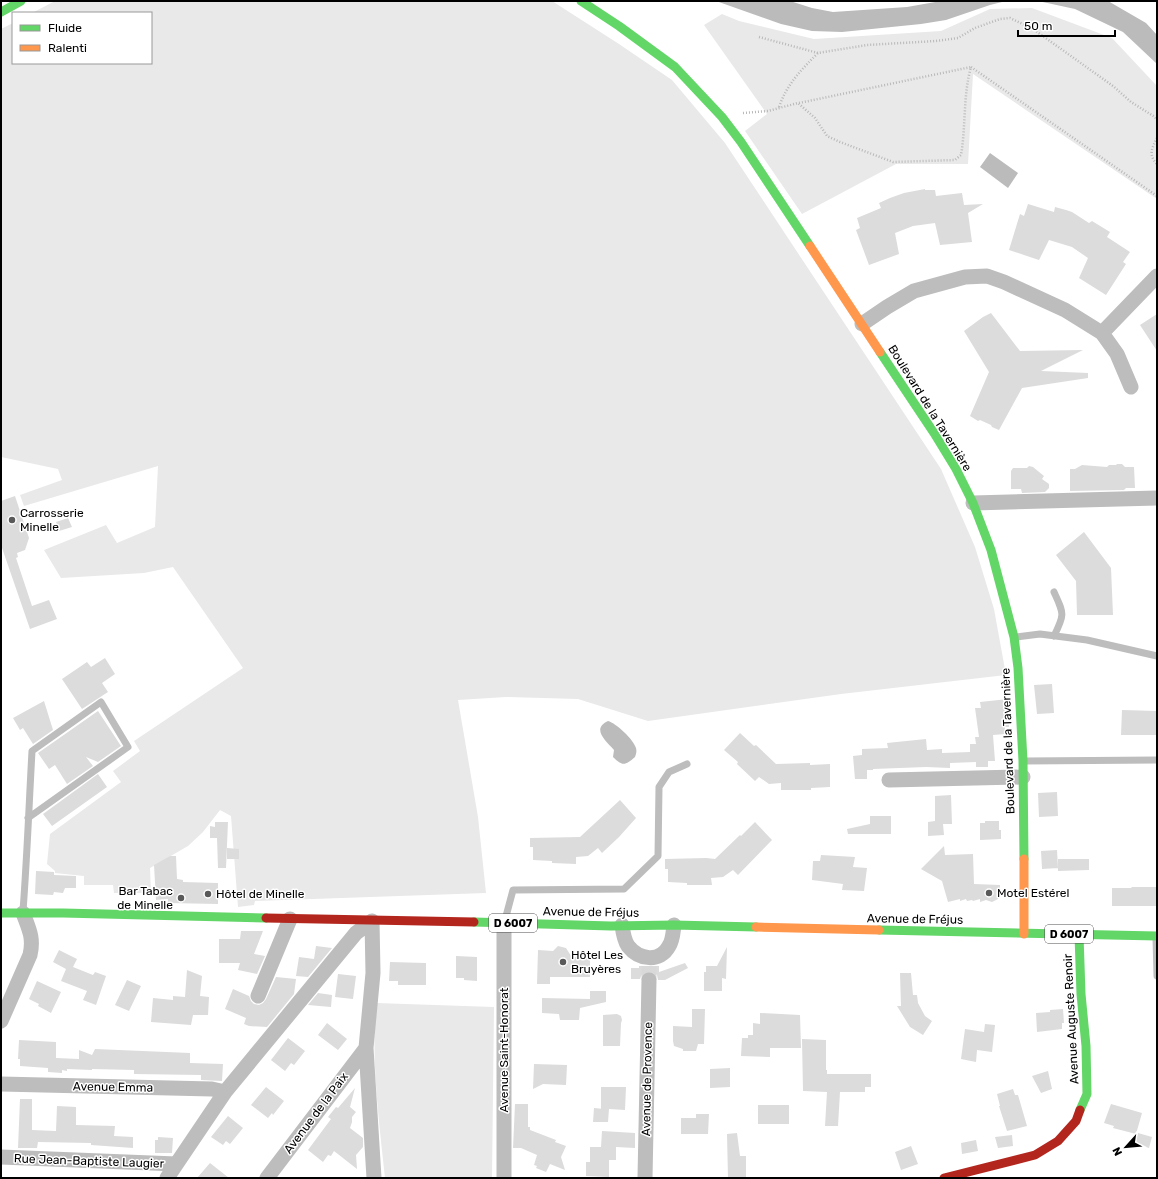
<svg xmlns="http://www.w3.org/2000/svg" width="1158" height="1179" viewBox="0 0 1158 1179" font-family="Rubik,sans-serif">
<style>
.green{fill:#e9e9e9}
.water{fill:#bbb}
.building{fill:#dcdcdc}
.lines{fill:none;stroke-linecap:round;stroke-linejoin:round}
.street-tunnel{stroke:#d9d9d9;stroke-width:15;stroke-dasharray:15 8;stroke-linecap:butt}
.path{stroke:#b8b8b8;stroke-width:2.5;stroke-dasharray:1 2;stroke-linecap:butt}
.lane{stroke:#bdbdbd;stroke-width:7}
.street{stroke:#bdbdbd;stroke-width:15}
.fast{stroke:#63d668;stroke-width:9}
.slow{stroke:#ff974d;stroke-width:9}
.jam{stroke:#b3261e;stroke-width:9}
.poi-dot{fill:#595959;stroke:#fff;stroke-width:1.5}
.labels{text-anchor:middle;stroke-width:3;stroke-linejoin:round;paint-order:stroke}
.shield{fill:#fff;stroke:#4c4c4c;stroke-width:1}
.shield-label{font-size:11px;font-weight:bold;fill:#000}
.street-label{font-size:12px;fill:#000;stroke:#fff}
.poi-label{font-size:12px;fill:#000;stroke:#fff;text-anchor:start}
</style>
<rect width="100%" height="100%" fill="#fff"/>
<path class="green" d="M55 1H552L619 44 672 80 725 143 941 469 975 547 994 609 1006 675 841 694 648 721 578 699 506 697 458 700 478 817 486 893 255 901 254 905 238 907 231 816 220 810 203 832 188 846 150 868 151 893H114L113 885H84V876L55 873V871L47 864 50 834 121 782 113 771 140 751 134 741 243 668 173 567 144 573 61 578 44 550 106 525 117 543 155 527 158 466 24 506 20 495 62 480 58 469 1 457V29L13 23V63H151V13H32Z
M1032 8 1112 38 1157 86V199L973 74 968 164H896L802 214 745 131 767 114 704 25 722 14 739 21 814 39 941 31 990 9Z
M376 1003 494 1007 492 1178H385C379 1120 371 1062 376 1003Z"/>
<path class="water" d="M716 1H790L812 8 833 12 907 7 941 1H1006L990 5 946 20 921 24 842 32 812 31 781 24Z
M1038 1H1108L1146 23 1157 35V64L1123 32 1075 9Z
M990 153 1018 173 1008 188 980 167Z
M608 721C616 723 634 740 636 748 637 752 636 754 635 757 625 766 622 766 613 757L614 750C606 741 591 729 608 721Z"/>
<path class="building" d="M925 189V190H935L936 196 962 193 964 205 983 204 968 213 972 242 940 245 935 223 913 226 895 233 899 254 869 265 856 230 860 228 857 218 881 208 879 203 890 198 904 193Z
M1028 204 1054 212 1055 207 1066 210 1072 212 1089 223 1092 221 1110 232 1107 237 1130 252 1123 262 1126 264 1106 295 1079 278 1088 258 1072 247 1049 240 1039 260 1009 250 1020 214 1024 216Z
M991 313 1020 351 1083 350 1041 371 1088 373V378L1022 388 999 430 992 427 991 425 980 420 978 421 970 416 989 372 964 331 983 317Z
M1157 314V351L1140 325Z
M1117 464H1122L1125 467H1134L1135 488H1126L1124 490 1070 491V469H1075L1082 465 1107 467 1109 465H1116Z
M1029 466 1033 467 1044 476 1042 479 1049 484V488L1045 492 1022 493 1021 489H1011V471L1013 468H1027Z
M15 496 29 538 25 550 17 553 18 557 16 558 32 606 49 600 57 619 30 629 1 545V501Z
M68 518 72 527 59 531 56 522Z
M1084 532 1111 568 1113 615H1077L1076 581 1056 555Z
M105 658 115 674 102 683 108 692 82 709 62 679 87 662 91 667Z
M1052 684 1054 713 1037 714 1034 685Z
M1008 699 1009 727H1005V734L993 735 995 761H988V767H976V762L950 763V768L926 767 873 769V770H867V779H855L853 756 862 755V749L888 748 887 743 926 739 927 750 942 749V753L970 752V744H976L975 737H979L975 708H981L980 702Z
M44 701 53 730 33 744 23 728 20 730 13 718Z
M1122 710 1157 711V735H1121Z
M98 711 121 746 98 762 86 757 93 766 67 784 55 765 49 769 38 753Z
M740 733 754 746 756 745 776 764 810 763V765L830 764V787L811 788V790H781V783L769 784 759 777 755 781 737 764 738 762 724 750Z
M98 774 107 787 52 826 43 814Z
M1057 792 1058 816 1039 817 1038 793Z
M951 795 952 824H943L944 835 928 836V822L935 821V796Z
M620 800 636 818 619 837 602 853 598 848 588 856 576 857V864L552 863V861L533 860V847H530V838L580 837Z
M870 816H891V834H848L847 829 870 824Z
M985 821H999V830H1001V839L980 840V823H985Z
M215 822H228L226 868H218L217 838H210V826L215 827Z
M755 822 772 840 738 875 733 870 723 877 711 878 712 885H687V883L668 882V869H665V859L706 858 715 859 740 835 741 836Z
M944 846 945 855 973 854 974 884 1000 885V896L998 899 992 902 986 900 980 902V899L973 901 972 900 967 901 966 899 960 901V899L948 902 942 881 921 869Z
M227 848 239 849V859H227Z
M1057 850 1058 868 1042 869 1041 851Z
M821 855 855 857 853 867 867 868 864 891 842 890 843 884 812 880 813 861H820Z
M170 856H176L177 879 183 880V882L218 883V904L168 903V899L156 900 154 865Z
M1058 859H1089V870L1058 871Z
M36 871 54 872V875L76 876V888H65L63 893 54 892 53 895 35 894Z
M1132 887H1157V906H1112V888H1131Z
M241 931H263L254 954 265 956 257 974 238 970 240 963H219V939H240Z
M316 946 332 948 308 977 296 976 299 957 314 959Z
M558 946 566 948 573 959 579 954 590 955V977H550V984H537L538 950 553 951Z
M727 947 726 979 722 978V991H704V972H706V966H717Z
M59 950 77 959 73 967 93 975 95 972 106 976 96 1005 83 1000 87 991 61 981 66 969 53 962Z
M456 956 477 957V981L464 980V978H456Z
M390 962 426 963V985H398V981H389Z
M685 963 688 968 665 980H658L657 975 653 972 650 971 644 972 641 976 640 979H631V968H639V966H659V972Z
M187 970 202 976 200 996 209 997 208 1015H193L191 1025 151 1022 153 998 173 1000V996L185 997Z
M900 973H911L913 995H917L918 1003 925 1016 932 1021 923 1035 910 1027 897 1006H901Z
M338 974 356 976 353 999 335 997Z
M276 977 296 979 294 994 267 1027 249 1026 244 1024 246 1018 225 1009 233 989 249 996 251 1001 254 1004 259 1005 263 1003 266 999Z
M127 980 141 986 129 1011 115 1005Z
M37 981 61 992 51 1013 38 1006 39 1004 29 999Z
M590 991H606V1002L580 1008 579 1020H560L559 1014 542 1013V998L590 999Z
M318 993 332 995 331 1007 308 1005Z
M692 1009H705L704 1044H698L696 1051H683V1049L674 1046 673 1041V1026L692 1027Z
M1063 1009 1064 1023H1062V1029L1037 1032 1036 1013 1050 1012V1010Z
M760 1013 800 1015 801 1048H770V1057L741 1056 742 1038H748V1035H753V1023L760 1024Z
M617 1014 621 1016 622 1020 621 1023 620 1046H603V1015Z
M327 1023 347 1039 338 1050 318 1035Z
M985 1024 995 1025 992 1052 977 1050 976 1062 961 1059 965 1029 984 1032Z
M288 1038 305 1051 294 1065 291 1063 285 1071 271 1060Z
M802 1039 826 1040V1070H827V1074H871V1087H865V1092H840L838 1126H825L827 1092 803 1091Z
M19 1040 56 1042V1058L79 1059V1050L92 1055 95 1049 190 1053V1063L223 1064 222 1081 201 1080V1075L134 1074V1070L92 1069V1070L67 1069V1071L62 1070V1073L48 1072V1068L20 1066V1059H18Z
M534 1064 567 1065 566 1085 543 1084 533 1089Z
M730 1068V1087L710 1088V1069Z
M1048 1071 1052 1089 1041 1093 1032 1076Z
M266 1087 284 1101 273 1115 272 1113 268 1118 251 1105Z
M601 1087H626L625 1110 609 1109 608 1122H593L594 1108 604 1109H601Z
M355 1088 350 1107 356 1112 352 1117V1122L350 1128 363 1138V1147L356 1155 357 1169 334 1151 331 1156 328 1155 323 1162 308 1150 331 1119 328 1117 336 1107 338 1108Z
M1013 1089 1015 1095H1018L1027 1126 1007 1131 999 1106H1000L997 1094Z
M20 1099H32V1130L56 1131 57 1106 76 1107V1125L115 1126 114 1136 133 1137V1148L91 1145V1143L38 1142 37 1148H18Z
M515 1104H528V1127H530V1130L556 1140 555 1142 566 1146 561 1157 565 1170 550 1164 546 1172 536 1168 537 1166 534 1165 537 1155 521 1148H513Z
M1111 1104 1142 1113 1136 1134 1113 1128 1114 1126 1104 1123Z
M758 1105H789V1124H758Z
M696 1114H709L708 1134H681V1118H696Z
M228 1116 243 1128 230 1144 226 1141 223 1145 211 1137Z
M602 1131 635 1133V1148L616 1147V1160H609V1177L586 1176V1162H590V1147H601Z
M737 1133 740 1156H746V1178H728L727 1134Z
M1138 1133 1152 1137 1149 1148 1135 1144Z
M1012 1135 1013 1146 998 1148 995 1137Z
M158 1137 173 1138 172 1153H155V1140H158Z
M976 1140 978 1151 962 1154 961 1143Z
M911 1146 918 1164 901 1170 895 1152Z
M210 1163 229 1178H197Z"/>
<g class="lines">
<path class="street-tunnel" d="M649 980V966"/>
<path class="path" d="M759 37 818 53 867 45 936 41 958 38 975 28 1000 19 1010 18 1033 29 1113 86 1131 102 1155 117 1157 120
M799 103 971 67
M779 107C787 84 801 70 818 53
M743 113 768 111 798 103 815 118 827 136 840 142 872 154 893 162 955 160 961 155C966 126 963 95 971 67L1157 196
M1157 138C1152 148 1148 155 1157 164"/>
<path class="lane" d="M1054 592C1064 614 1065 614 1054 636
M1016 637 1040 634 1087 640 1157 656
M1025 761 1157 760
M23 911C27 858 29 805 32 751L101 702 128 747 28 818
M505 920 513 890 624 889 658 856 659 787 669 772 687 764
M1156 938 1157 976"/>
<path class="street" d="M862 324 887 307 914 291 965 277 987 276 1004 282 1065 310 1102 333 1117 354 1131 387
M1102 333 1157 276
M973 503 1157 498
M889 780 1023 777
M372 921 373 973 366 1048 374 1178
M622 925C623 933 624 940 628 946 639 960 660 963 669 946 673 940 673 932 674 925
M258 996 290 919
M1 1021 30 955C34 938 29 929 23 913
M1 1084 212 1089 225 1092
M1 1157 176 1164
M167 1178 225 1092 356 933 372 921
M267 1178 366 1048
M504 1178V922
M645 1178 649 980"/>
<path class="fast" d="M581 1 619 26 675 67 722 117 741 142 810 246
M1 12 21 1
M880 352 934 433 956 469 973 503 991 550 1014 637 1018 668 1023 761 1024 859
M1 913H63L266 918
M474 922 611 926 674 925 756 927
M879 930 1157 936
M1079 935 1081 994 1086 1046 1087 1094 1080 1110"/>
<path class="slow" d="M810 246 880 352
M1024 859V934
M756 927 879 930"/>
<path class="jam" d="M266 918 474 922
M944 1178 1035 1155 1058 1141 1076 1121 1080 1110"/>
</g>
<g class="poi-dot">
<circle cx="12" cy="520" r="4"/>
<circle cx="989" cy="893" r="4"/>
<circle cx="208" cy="894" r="4"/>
<circle cx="181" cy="898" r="4"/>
<circle cx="563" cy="962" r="4"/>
</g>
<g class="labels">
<g class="shield">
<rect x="489" y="914" width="48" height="18" rx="3"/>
<rect x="1045" y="925" width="48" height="18" rx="3"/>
</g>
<g class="shield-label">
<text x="513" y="927">D 6007</text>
<text x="1069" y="938">D 6007</text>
</g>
<g class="street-label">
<text transform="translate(930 408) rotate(58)" y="4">Boulevard de la Tavernière</text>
<text transform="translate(1008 741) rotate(-92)" y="4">Boulevard de la Tavernière</text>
<text transform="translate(591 912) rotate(1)" y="4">Avenue de Fréjus</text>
<text transform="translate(915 919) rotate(1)" y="4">Avenue de Fréjus</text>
<text transform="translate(1071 1019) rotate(-93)" y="4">Avenue Auguste Renoir</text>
<text transform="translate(504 1050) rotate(-90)" y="4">Avenue Saint-Honorat</text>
<text transform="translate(647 1079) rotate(-89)" y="4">Avenue de Provence</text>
<text transform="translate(113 1087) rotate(1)" y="4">Avenue Emma</text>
<text transform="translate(316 1113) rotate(-53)" y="4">Avenue de la Paix</text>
<text transform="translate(89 1161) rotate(2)" y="4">Rue Jean-Baptiste Laugier</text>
</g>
<g class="poi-label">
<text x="20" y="517">Carrosserie<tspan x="20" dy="14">Minelle</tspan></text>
<text x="173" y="895" text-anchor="end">Bar Tabac<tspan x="173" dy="14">de Minelle</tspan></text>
<text x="997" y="897">Motel Estérel</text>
<text x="216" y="898">Hôtel de Minelle</text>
<text x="571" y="959">Hôtel Les<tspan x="571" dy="14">Bruyères</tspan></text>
</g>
</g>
<rect width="1158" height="1179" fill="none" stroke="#000000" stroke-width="4"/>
<rect x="12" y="12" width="140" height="52" fill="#ffffff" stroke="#999999"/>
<rect x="20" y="25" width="20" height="6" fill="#63d668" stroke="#999999"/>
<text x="48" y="32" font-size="12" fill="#000000">Fluide</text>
<rect x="20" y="45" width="20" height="6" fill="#ff974d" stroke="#999999"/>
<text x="48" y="52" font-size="12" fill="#000000">Ralenti</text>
<g transform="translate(1126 1147) rotate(243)" stroke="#ffffff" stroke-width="3" paint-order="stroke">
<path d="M0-3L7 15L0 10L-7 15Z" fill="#000000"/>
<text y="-6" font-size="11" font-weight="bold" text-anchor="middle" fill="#000000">N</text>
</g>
<path d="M1018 30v6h97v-6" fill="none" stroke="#000000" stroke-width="2"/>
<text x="1024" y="30" font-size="12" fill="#000000" stroke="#ffffff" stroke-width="3" paint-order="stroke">50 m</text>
</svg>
